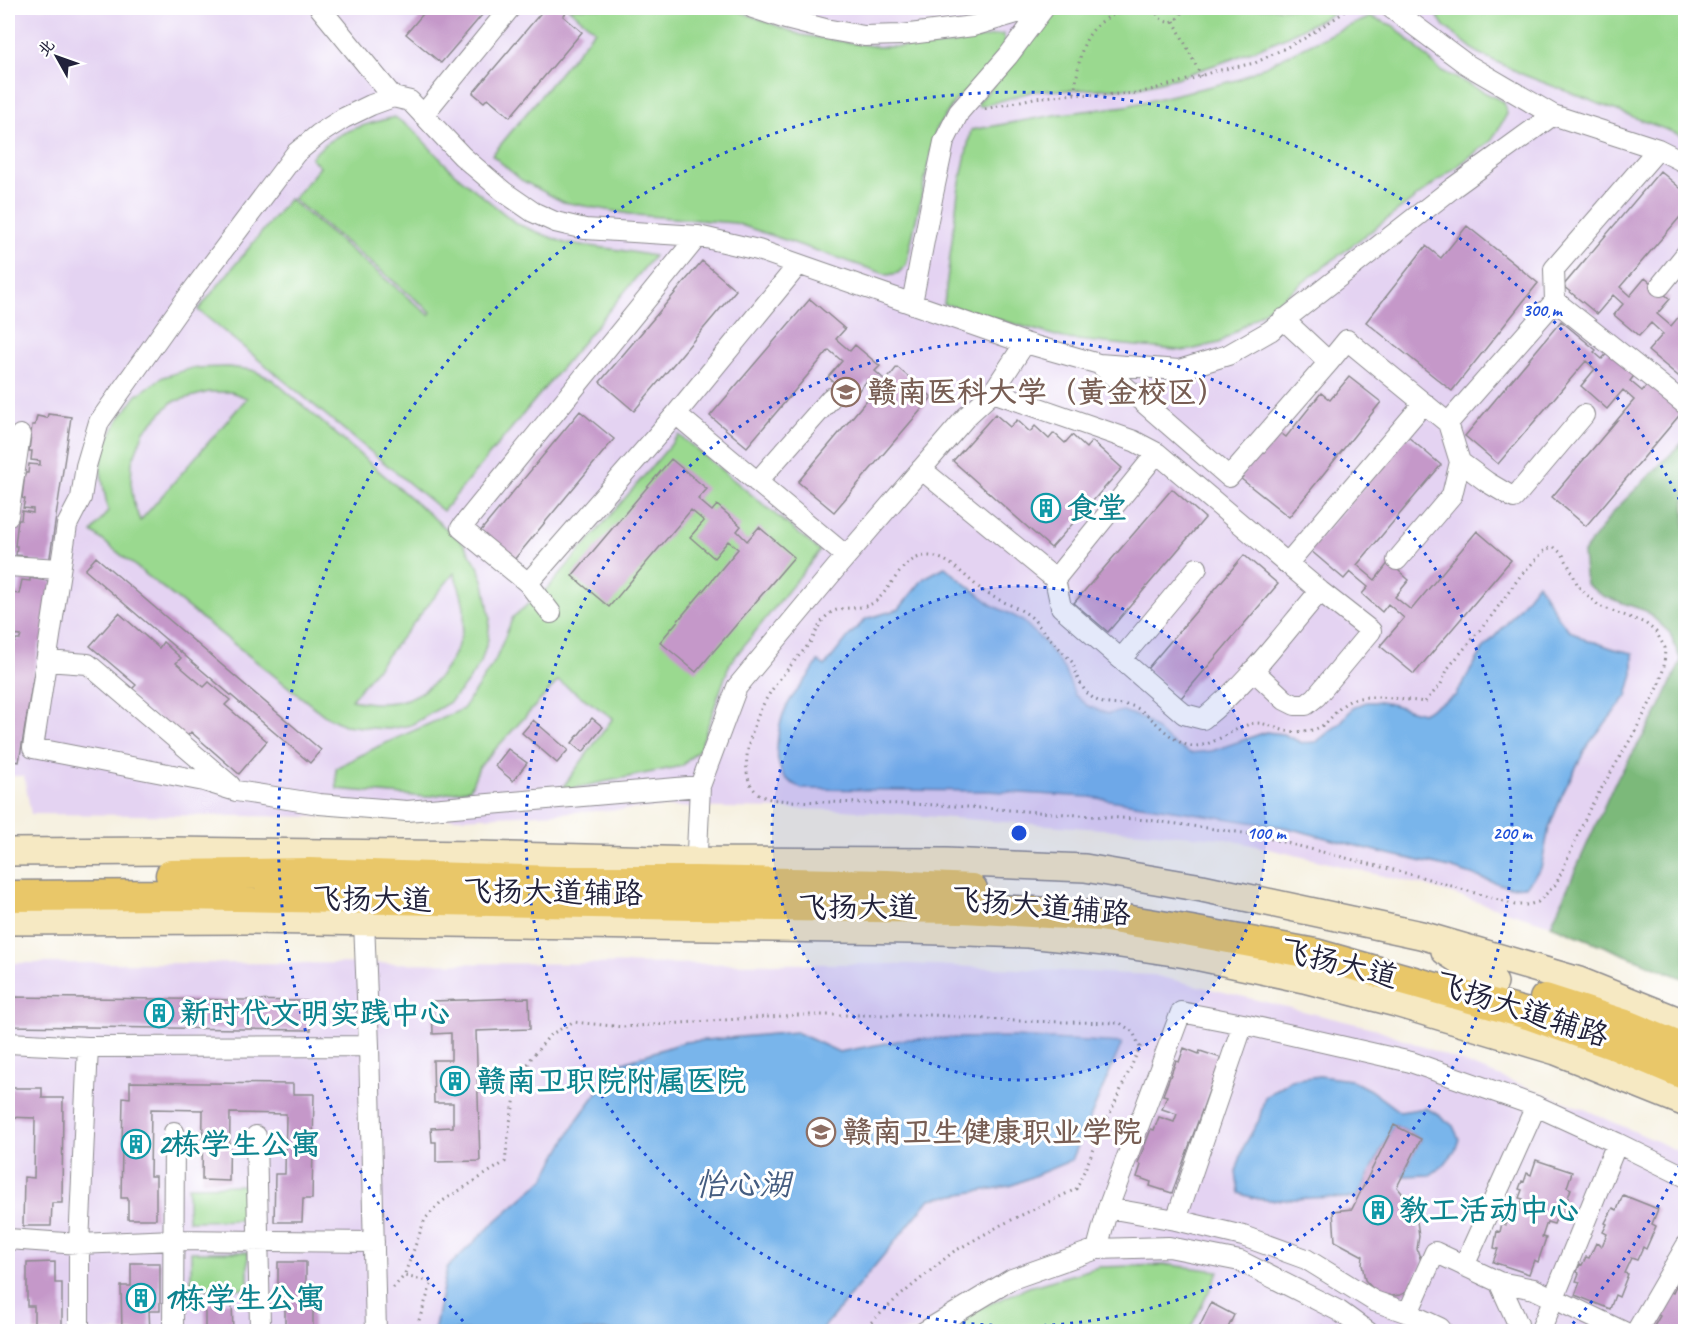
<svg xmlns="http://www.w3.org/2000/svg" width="1693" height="1339" viewBox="0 0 1693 1339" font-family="Caveat,'LXGW WenKai TC',sans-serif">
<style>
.built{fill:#e4d3f2}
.green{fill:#9ad98f;stroke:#5e7e65;stroke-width:1.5;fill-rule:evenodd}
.forest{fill:#7bb97a;stroke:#4e6e5a;stroke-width:1.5}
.water{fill:#79b5eb;stroke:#4e6c93;stroke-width:1.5}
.building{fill:#c598c9}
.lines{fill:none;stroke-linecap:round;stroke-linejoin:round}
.street-casing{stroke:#8c8a8e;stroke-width:22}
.secondary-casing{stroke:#8c8a8e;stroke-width:30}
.primary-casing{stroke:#8c8a8e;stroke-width:33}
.path{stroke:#8c8a8e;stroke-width:3;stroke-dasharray:1.5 4.5;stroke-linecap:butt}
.street{stroke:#fff;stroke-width:20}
.secondary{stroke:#f6e9c3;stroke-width:27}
.primary{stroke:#e9c769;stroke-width:30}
.ring{fill:none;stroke:#1d4ed8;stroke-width:3;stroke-dasharray:3 6}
.labels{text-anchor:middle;stroke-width:6;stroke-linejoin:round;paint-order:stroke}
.education-label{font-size:30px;font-weight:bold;fill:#785e54;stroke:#fff;text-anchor:start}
.culture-label{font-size:30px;font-weight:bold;fill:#0d838f;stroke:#fff;text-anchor:start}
.street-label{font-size:30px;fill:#22223b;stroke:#fff}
.water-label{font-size:32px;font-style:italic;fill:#455d81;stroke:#fff}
.centre{fill:#1d4ed8;stroke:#fff;stroke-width:3}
.ring-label{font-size:18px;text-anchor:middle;font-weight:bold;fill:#1d4ed8;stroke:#fff;stroke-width:6;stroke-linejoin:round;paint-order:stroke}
</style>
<rect width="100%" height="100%" fill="#fff"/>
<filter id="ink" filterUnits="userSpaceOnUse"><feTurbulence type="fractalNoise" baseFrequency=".0167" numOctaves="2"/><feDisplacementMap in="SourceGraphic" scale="12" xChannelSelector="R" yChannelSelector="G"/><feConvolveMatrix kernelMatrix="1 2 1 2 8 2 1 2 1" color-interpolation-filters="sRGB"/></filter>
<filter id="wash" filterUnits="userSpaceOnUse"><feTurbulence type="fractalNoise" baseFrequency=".008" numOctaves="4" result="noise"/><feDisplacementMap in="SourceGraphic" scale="24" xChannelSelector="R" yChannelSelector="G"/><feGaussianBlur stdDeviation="1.35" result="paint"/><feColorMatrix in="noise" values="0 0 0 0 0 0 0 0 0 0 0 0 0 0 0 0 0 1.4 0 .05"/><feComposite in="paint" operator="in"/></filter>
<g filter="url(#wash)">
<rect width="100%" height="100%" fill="#f6f1e1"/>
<path class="built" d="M8 8H1685V979L1551 925 1426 886 1222 838 844 810 670 807 461 818 31 814 24 776H8Z
M8 963 908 964 1153 975 1377 1029 1584 1109 1685 1154V1331L8 1332Z"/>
<path class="green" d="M568 8H731L801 35 879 47 941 46 1003 34 1007 51 954 102 936 130 906 265 898 273 888 275 735 223 635 215 563 202 521 180 492 155 595 30Z
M1061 8H1335L1336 12 1281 39 1232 59 1176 78 1135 88 1034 91 980 107 977 104Z
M1432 8H1685V137L1524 75 1478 53 1444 26Z
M1371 17 1394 26 1440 70 1504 102 1507 114 1492 140 1277 302 1219 343 1186 351 1067 339 944 304 958 192 971 130 1061 114 1126 106 1237 80 1337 31Z
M395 117 413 130 453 172 517 224 565 243 620 250 654 256 443 511 198 310 289 199 429 315 431 312 293 199 320 167 311 158C333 131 363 125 395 117Z
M228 367 252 370 273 380 464 544 478 566 484 583 490 617 488 639 481 662 467 683 450 702 411 725 389 729 372 728 344 725 324 715 92 532 108 511 100 467 107 442 119 419 137 395 163 377 192 368ZM209 392H231L247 398 140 521 134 504 131 483 132 462 144 431 172 402ZM454 573C458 584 463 597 464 608 466 641 445 682 414 696 394 706 371 704 351 700Z
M679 435 820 551 730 663 700 748 682 766 560 791 613 718 558 681 479 767 470 789 426 797 337 789 336 768 379 746 463 709 495 661 513 617 550 586Z
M245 1185V1220L188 1221V1186Z
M191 1252H248V1289H191Z
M1169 1265 1219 1271 1189 1331 943 1332 973 1311 1029 1287 1099 1267Z"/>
<path class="forest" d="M1685 440V979L1551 925 1614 784 1656 715 1681 661 1670 633 1646 611 1603 596 1586 584 1583 553 1614 511Z"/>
<path class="water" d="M945 567 992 605 1022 620 1044 642 1064 669 1075 695 1088 706 1108 714 1123 711 1144 719 1173 744 1190 753 1212 751 1266 732 1283 734 1302 743 1316 742 1340 723 1353 708 1366 702H1383L1422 713 1455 696 1484 648 1508 622 1538 583 1558 617 1568 629 1587 641 1595 642 1614 649 1633 653V674L1627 696 1587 746 1562 795 1549 828 1541 868 1526 886 1509 887 1450 868 1380 852 1288 828 1090 797 988 791 802 789C796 785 787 781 783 775 772 755 778 718 791 699 800 686 811 676 818 661L825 666 848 637 866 619 899 609 924 578Z
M796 1032 839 1052 908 1039 1013 1037 1122 1043 1072 1160 1010 1186 930 1199 821 1331H434L447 1268 497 1220 544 1179 577 1120 618 1064 684 1042Z
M1319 1076 1351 1080 1370 1090 1400 1112 1426 1108 1439 1115 1453 1126 1459 1139 1455 1151 1443 1166 1430 1175 1402 1176 1421 1139 1394 1125 1357 1198C1341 1198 1325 1197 1309 1198 1283 1199 1264 1204 1239 1193L1236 1172 1244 1146 1259 1120 1265 1097 1291 1080Z"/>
<g id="blocks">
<path class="building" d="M428 8H488L441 63 406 34Z
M545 8H561L567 12 563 16 582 32 510 117 488 98 484 102 473 93Z
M1660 171 1686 193V210L1620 287 1630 296 1645 278 1670 299 1657 314 1671 326 1686 308V377L1683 380 1648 351 1663 334 1651 323 1639 336 1614 315 1623 304 1613 295 1597 314 1563 286Z
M1467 226 1538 283 1452 391 1366 322 1426 246 1441 258Z
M702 261 736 290 634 411 600 382Z
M810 299 845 329 836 339 850 351 855 345 880 366 875 371 886 381 897 367 932 397 834 512 798 482 876 389 867 381 852 398 828 377 842 361 829 350 747 447 710 416Z
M1561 321 1596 350 1594 352 1602 359 1610 350 1636 373 1630 381 1642 391 1649 383 1683 411 1586 526 1552 497 1634 400 1623 390 1607 409 1581 386 1595 369 1586 361 1498 464 1465 436Z
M1349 377 1381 402 1289 517 1240 478 1278 431 1286 437 1321 393 1330 400Z
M580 411 614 439 513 561 479 533Z
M48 414 71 417 49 563 25 560 26 556 16 555 17 546H15L18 520H21L22 511 33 513V509L23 508 25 499 22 498 25 473H28L29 464 40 465V461L31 460 32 451H29L32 425H35L37 416 47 418Z
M995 414 1010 427 1017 420 1030 432 1035 426 1049 439 1054 433 1065 443 1072 435 1086 448 1092 441 1122 468 1051 548 953 461Z
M1407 436 1441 465 1357 565 1375 580 1389 562 1409 580 1395 597 1411 610 1477 531 1511 560 1414 674 1380 646 1404 618 1388 604 1382 612 1362 594 1368 587 1350 572 1344 579 1310 550Z
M671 459 707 489 698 499 712 511 717 505 741 526 737 531 747 541 759 527 794 557 696 672 660 642 738 549 728 541 714 558 690 537 704 521 691 510 609 607 572 576Z
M1172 489 1205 518 1108 632 1074 603Z
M1244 555 1278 584 1181 698 1147 669Z
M96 557 321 750 310 763 85 570Z
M30 578 53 582 43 643H39L19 762 8 760V640L15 642 16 639H20L21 636 13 635 15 622 8 621 13 593 19 594 22 580 30 581Z
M119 613 159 648 163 642 181 658 176 663 204 687 209 682 230 700 225 705 267 741 239 774 191 732 184 740 129 692 136 685 90 646Z
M592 718 603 727 583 752 572 743Z
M533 720 568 750 557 763 522 733Z
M508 749 527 763 513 781 495 766Z
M8 997 312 1001 311 1030 8 1026Z
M529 998 530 1029 476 1031 480 1161 436 1162V1142H432L431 1128 453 1127V1103H434L433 1060H451V1033L433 1034 432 1001Z
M1184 1048 1199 1054 1200 1051 1221 1058 1172 1193 1150 1186 1151 1182 1137 1177 1141 1165 1138 1163 1151 1129 1154 1130 1159 1117 1174 1122 1177 1114 1162 1109 1167 1096 1163 1095 1176 1061 1179 1062Z
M130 1082 293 1084V1094H314L312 1199H303L302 1222H274L275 1174H285L286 1114 230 1113 229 1181 202 1180 203 1110 151 1109 150 1176H156V1219H128V1198H121L123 1097 130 1098Z
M8 1088H42V1098H63L62 1203H52L51 1226H23L24 1177 34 1178 35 1118 8 1117Z
M1394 1125 1421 1139 1397 1187 1410 1203 1416 1214 1419 1236 1417 1249 1422 1264 1407 1292 1400 1295 1392 1296 1376 1292 1365 1280 1362 1264 1363 1256 1335 1241 1333 1211 1352 1209Z
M1536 1160 1572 1172 1567 1187 1571 1189 1563 1212 1559 1211 1554 1224 1547 1222 1542 1237 1546 1238 1538 1262 1534 1260 1529 1274 1493 1262 1498 1249 1494 1248 1497 1231 1500 1232 1502 1223 1506 1225 1512 1209 1518 1212 1523 1199 1519 1198 1522 1190 1519 1189 1522 1181 1524 1182 1527 1173 1531 1175Z
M1623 1195 1658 1209 1652 1224 1656 1226 1646 1249 1643 1247 1637 1260 1631 1258 1624 1273 1628 1274 1619 1297 1615 1295 1610 1309 1575 1295 1580 1282 1576 1281 1579 1273 1577 1272 1580 1264 1582 1265 1586 1257 1589 1258 1596 1243 1602 1246 1607 1234 1603 1232 1607 1224 1605 1223 1613 1208 1617 1210Z
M55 1262V1283H62V1332H34V1306H27V1263Z
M278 1262H306V1283H313V1332H285V1305H278Z
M131 1263H160V1311H149L150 1332H122L121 1286H131Z
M1680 1279 1686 1282V1332H1661L1653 1328 1660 1316 1657 1314 1669 1291 1673 1293Z
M232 1302 233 1332H205V1303Z
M1211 1303 1234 1315 1226 1332H1197Z"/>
</g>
</g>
<g filter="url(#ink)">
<use href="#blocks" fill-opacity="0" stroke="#8c8a8e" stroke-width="1.5"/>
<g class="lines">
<g class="street-casing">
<path id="street" d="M320 8 393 97
M753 8 786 19 825 29 864 36 902 35 973 26 1034 8
M1391 8 1466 64 1553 115
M423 115 510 8
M1660 286 1686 254
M1555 301 1554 269 1658 149
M912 303 933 194 944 142 959 112 1008 56 1044 8
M1283 319 1329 362
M1099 364 1229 477 1329 362 1347 340 1448 423 1555 301 1686 405
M676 414 846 556
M1460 462 1487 482 1514 498 1584 415
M921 469 1055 579 1061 607 1184 714 1203 719C1248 683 1283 634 1320 591L1157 453 1134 441 993 392
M757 482 831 398
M8 516 20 435
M1397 560 1452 495 1460 462 1448 423
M1287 564 1424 403
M8 566 60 569
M1055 579 1157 453
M528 583 676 414 798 265
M551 613 528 583 461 528 698 236
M1121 659 1197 568
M46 661 88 664 230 785
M1253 670 1285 700 1295 705H1306L1316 697 1371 631 1320 591
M700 786 737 687 836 568 967 416 993 392 1025 343
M696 873 700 786 407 811 319 804 236 791 204 781 33 748 67 525 81 498 86 466 99 422 184 302 296 153 319 134 344 118 371 105 393 97 410 101 462 156 504 192 533 212 555 222 585 229 698 236 758 250 1025 343 1099 364 1179 370 1228 355 1270 331 1454 187 1553 115 1658 149 1686 163
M364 922 369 1046
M8 1043 88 1047 369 1046 376 1332
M256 1136 260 1326
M1108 1208 1176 1220 1243 1236 1306 1259 1374 1301 1408 1313 1440 1328 1443 1332
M1176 1220 1243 1024
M8 1239 79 1244 174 1240 374 1242
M1097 1249 1108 1208 1181 1012 1243 1024 1411 1062 1536 1106 1617 1143 1686 1177
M1464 1266 1536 1106
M1499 1282 1534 1289 1624 1332
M1408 1313 1435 1252 1499 1282 1518 1324
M79 1332V1244L88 1047
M173 1332 174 1132
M924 1332 1012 1279 1097 1249 1169 1247 1240 1261 1339 1311 1368 1332
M1540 1332 1617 1143
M1636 1332 1686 1246"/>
</g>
<g class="secondary-casing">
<path id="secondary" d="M8 852 173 851 478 855 697 861 946 862 1085 868 1202 888 1421 935 1579 981 1686 1024
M8 921 248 920 911 930 1028 934 1114 943 1186 954 1304 979 1396 1003 1556 1051 1686 1103
M1445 951 1494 983"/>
</g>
<g class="primary-casing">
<path id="primary" d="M171 875 309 873 556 881H696L886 885 972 889
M8 896 182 895 695 905 964 908 1101 916 1191 931 1315 954 1531 1015 1615 1045 1686 1075
M1545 999 1626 1025 1686 1050"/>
</g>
<path class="path" d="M1155 8C1159 27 1179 26 1183 8
M1174 21 1201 76
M1074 93C1080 66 1077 39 1104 20 1113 13 1125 14 1135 8
M985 109 1034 98 1074 94 1104 95 1139 93 1191 79 1215 71 1255 63 1305 38 1343 13 1344 8
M1554 547 1563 555 1571 570 1578 586 1599 606 1645 623 1656 632 1665 648 1664 666 1659 686 1633 735 1590 808 1556 884 1538 902 1528 905H1515L1425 878 1251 834 1148 820 1038 812 939 805 789 801C782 800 773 800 767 798 730 786 752 725 765 701 777 680 793 663 809 644 817 634 817 624 829 614 841 604 862 612 876 601 893 587 903 554 930 556 951 558 966 578 982 590 997 601 1015 605 1030 616 1036 621 1040 628 1045 633 1054 643 1064 653 1073 663 1077 682 1088 702 1109 704 1117 705 1125 704 1132 706 1151 712 1170 744 1192 746 1212 747 1229 731 1247 725 1260 719 1273 728 1286 731 1291 732 1299 732 1304 731 1331 730 1332 708 1352 700 1368 693 1407 700 1425 702L1441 684 1448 668 1490 618 1521 575 1546 549Z
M393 1288 404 1276
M418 1332V1323L432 1282 404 1276 425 1219 441 1202 505 1162 510 1122 519 1079 532 1057 550 1035 573 1022 623 1027 797 1015H933L1015 1021 1120 1023 1133 1032 1140 1047 1076 1189 1001 1225 953 1252 895 1300 861 1332
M1320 1332 1324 1323"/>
<use href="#street" class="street"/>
<use href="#secondary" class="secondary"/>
<use href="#primary" class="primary"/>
</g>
</g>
<circle cx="1019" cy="833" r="247" fill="#1d4ed8" fill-opacity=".12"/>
<g class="ring">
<circle cx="1019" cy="833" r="247"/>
<circle cx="1019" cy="833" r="493"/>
<path d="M1684 1157A740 740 0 0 1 1569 1328M469 1328A740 740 0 1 1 1684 509"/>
</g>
<defs>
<g id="university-ring" transform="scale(1.5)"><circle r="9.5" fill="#fff" stroke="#8d6e63" stroke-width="1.5"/><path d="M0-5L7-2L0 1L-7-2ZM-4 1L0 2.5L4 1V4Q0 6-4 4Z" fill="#8d6e63"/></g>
<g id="building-ring" transform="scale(1.5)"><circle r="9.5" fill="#fff" stroke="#0f9aa8" stroke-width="1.5"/><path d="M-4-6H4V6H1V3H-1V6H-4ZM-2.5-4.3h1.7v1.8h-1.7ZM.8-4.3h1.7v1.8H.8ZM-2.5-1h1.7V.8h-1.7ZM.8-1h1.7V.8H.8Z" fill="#0f9aa8"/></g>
</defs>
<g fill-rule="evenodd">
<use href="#university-ring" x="846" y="392"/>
<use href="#building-ring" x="1046" y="508"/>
<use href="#building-ring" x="159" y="1013"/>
<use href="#building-ring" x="455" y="1081"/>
<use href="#university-ring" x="821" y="1132"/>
<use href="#building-ring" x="136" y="1144"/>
<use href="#building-ring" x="1378" y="1210"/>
<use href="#building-ring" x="141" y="1298"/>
</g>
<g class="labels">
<g class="education-label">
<text x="867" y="402">赣南医科大学（黄金校区）</text>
<text x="842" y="1142">赣南卫生健康职业学院</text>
</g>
<g class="culture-label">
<text x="1067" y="518">食堂</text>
<text x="180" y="1023">新时代文明实践中心</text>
<text x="476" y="1091">赣南卫职院附属医院</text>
<text x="157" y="1154">2栋学生公寓</text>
<text x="1399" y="1220">教工活动中心</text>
<text x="162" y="1308">1栋学生公寓</text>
</g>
<g class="street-label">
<text transform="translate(553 892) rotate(1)" y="10">飞扬大道辅路</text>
<text transform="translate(372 899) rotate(1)" y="10">飞扬大道</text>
<text transform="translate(1041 906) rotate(5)" y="10">飞扬大道辅路</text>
<text x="858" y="917">飞扬大道</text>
<text transform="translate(1339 963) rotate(14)" y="10">飞扬大道</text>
<text transform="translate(1522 1009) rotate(18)" y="10">飞扬大道辅路</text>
</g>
<g class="water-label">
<text x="743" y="1195">怡心湖</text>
</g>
</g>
<circle cx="1019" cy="833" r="9" class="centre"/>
<g class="ring-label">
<text x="1542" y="316">300 m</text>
<text x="1266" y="839">100 m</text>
<text x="1512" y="839">200 m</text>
</g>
<rect width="1693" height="1339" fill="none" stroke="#fff" stroke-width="30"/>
<g transform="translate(57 57) rotate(310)" stroke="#ffffff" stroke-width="4.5" paint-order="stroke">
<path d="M0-4.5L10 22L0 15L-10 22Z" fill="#22223b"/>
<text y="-9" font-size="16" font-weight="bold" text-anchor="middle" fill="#22223b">北</text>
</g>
</svg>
